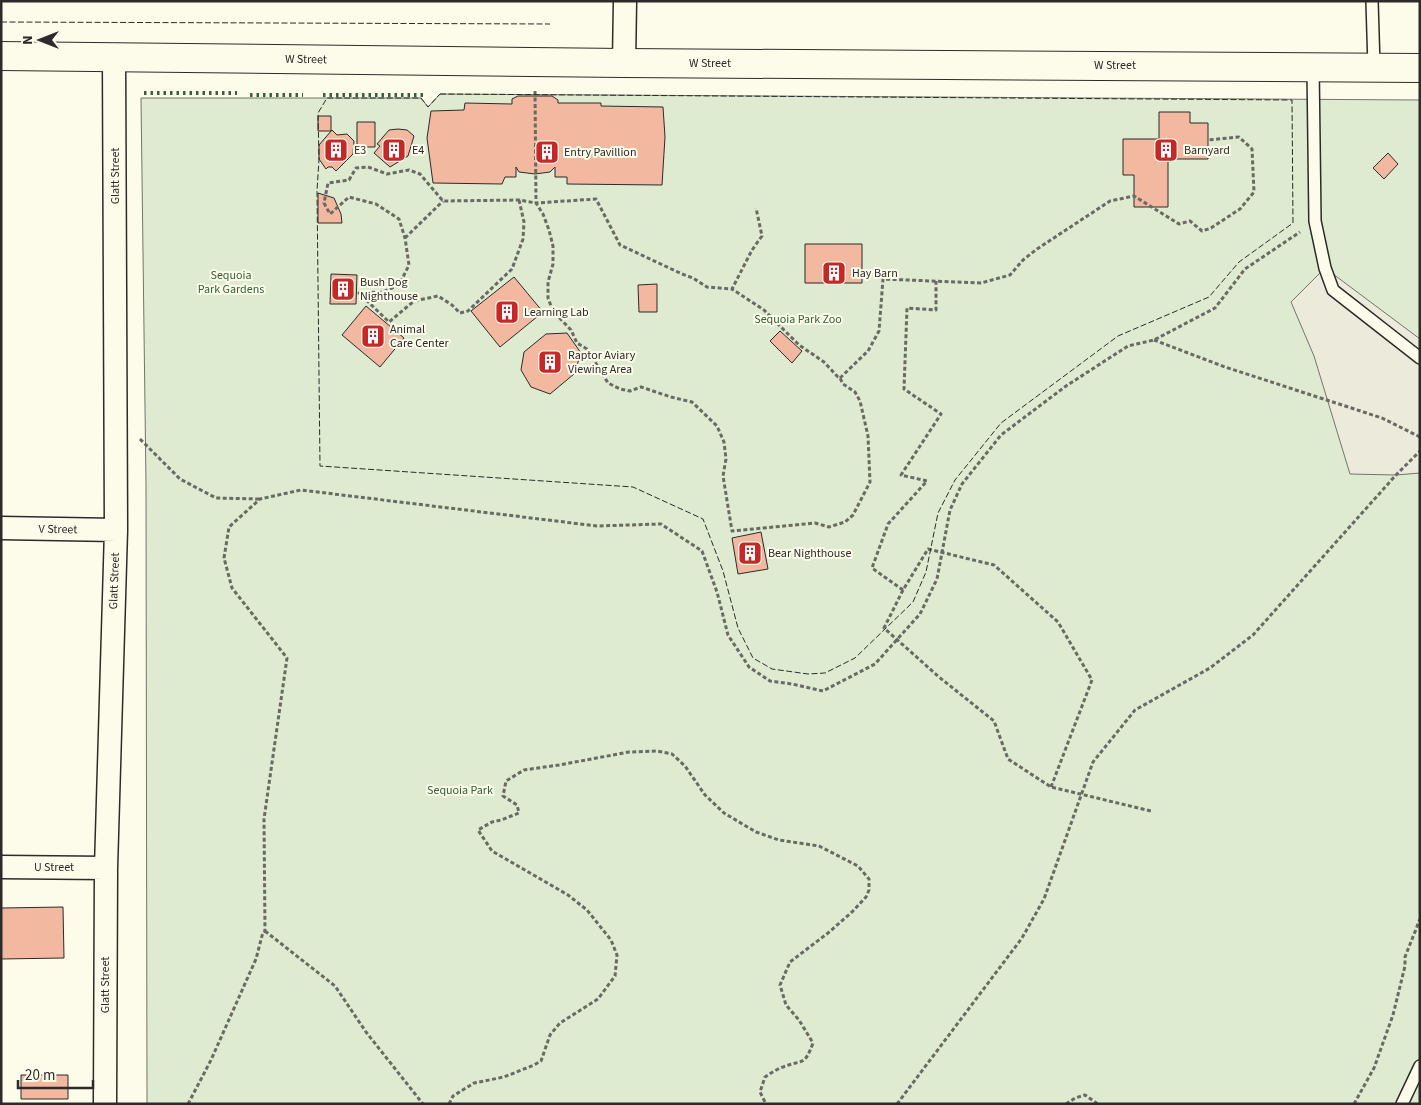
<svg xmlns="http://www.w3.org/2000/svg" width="1421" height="1105" viewBox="0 0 1421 1105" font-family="'Source Sans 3',sans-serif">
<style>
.green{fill:#deebd1;stroke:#74746e}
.parking{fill:#eceadb;stroke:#74746e}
.building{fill:#f2b8a0;stroke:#2b2b2b}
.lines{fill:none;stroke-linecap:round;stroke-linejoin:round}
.service-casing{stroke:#2b2b2b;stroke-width:14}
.minor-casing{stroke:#2b2b2b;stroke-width:25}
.secondary-casing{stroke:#2b2b2b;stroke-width:30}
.path{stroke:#6a6964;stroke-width:3;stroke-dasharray:4 2.5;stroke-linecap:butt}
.service{stroke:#fdfbea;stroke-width:11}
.minor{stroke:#fdfbea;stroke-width:22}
.secondary{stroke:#fdfbea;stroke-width:28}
.path-bridge{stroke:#6a6964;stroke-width:3;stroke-dasharray:4 2.5;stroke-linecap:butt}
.hedge{stroke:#34623c;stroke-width:4;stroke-dasharray:2.5 4;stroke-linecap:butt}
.fence{stroke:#2b2b2b;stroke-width:1;stroke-dasharray:6 2.5;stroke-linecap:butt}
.labels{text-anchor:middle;stroke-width:4;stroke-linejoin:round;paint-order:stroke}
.street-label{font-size:12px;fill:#2b2b2b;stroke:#fdfbea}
.poi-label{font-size:12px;fill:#2b2b2b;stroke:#fdfbea;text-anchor:start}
.park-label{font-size:12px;fill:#34623c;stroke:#fdfbea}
</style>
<rect width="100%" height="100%" fill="#fdfbea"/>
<path class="green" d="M440 94 1420 100V1104H147L146 485 141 98H421L428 107Z"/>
<path class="parking" d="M1325 268 1420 339V473L1396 475 1350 474 1314 356 1291 302Z"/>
<path class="building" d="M518 96H552L558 100V103H601V106L663 107 665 137 662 185 567 184V177H555V167L550 172 535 174 519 172 516 167V177H505L502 184 433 183 427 138 431 111 464 110 465 103 512 104V99Z
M1159 112H1190V123H1208V159H1168V207H1134V175H1123V139H1159Z
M318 116H331V131H318Z
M357 122H375V147H357Z
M398 129 407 130 414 136 408 156 390 167 374 153 380 146 377 144 389 130Z
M332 130 337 135 347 134 354 141 353 154 336 171 332 167H328L326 169 319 159V145Z
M1388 153 1398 164 1384 179 1373 168Z
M318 193 334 198 341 214 342 223H318Z
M805 244H862V283H805Z
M331 274 357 275 356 304H330Z
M514 277 543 312 500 347 471 311Z
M657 284V312H639L638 285Z
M366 306 404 338 380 367 342 335Z
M780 331 802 351 792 363 770 341Z
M567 333 581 353 574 374 550 394 531 387 521 370 524 352 546 334Z
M761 532 768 569 738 574 732 538Z
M63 907 64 958 1 959V908Z
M21 1075H68V1099H21Z"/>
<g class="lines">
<g class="service-casing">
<path id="service" d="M1372 1 1374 67
M1313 66 1315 221 1325 268 1333 290 1420 358
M1402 1104 1420 1066"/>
</g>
<g class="minor-casing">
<path id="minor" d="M624 63 625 1
M1 528 116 530
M1 867 106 868
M105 1104 106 868 116 530 114 57"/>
</g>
<g class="secondary-casing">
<path id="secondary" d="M1 56 624 63 1420 68"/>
</g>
<path class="path" d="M535 91 536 203 596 199 620 245 682 274 693 278 707 287 732 289 752 250 762 236 756 208
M519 200 524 222 523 239 512 269 468 311 460 313 452 305 438 296 414 301 389 322 359 293 383 292 399 285 409 265 405 238 399 219 376 204 349 197 330 214 324 203 328 183 349 180 356 168 368 167 387 174 409 170 420 174 443 201 519 200 536 203 543 214 549 230 553 246V264L548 282V298L553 311 571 330 577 343 587 349 608 383 620 389 630 391 641 387 671 397 692 402 717 426 724 442 726 459 723 476 732 531 815 523 829 527 845 522 853 515 870 482 868 436 860 401 855 392 843 384 840 378 838 377 824 362 799 345 764 310 732 289
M405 238 443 201
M1154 340 1225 367 1382 418 1420 437
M840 378 868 351 879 331 883 279 981 283 1010 275 1023 260 1037 249 1110 201 1134 196 1179 224 1190 221 1202 231 1211 228 1240 209 1254 192 1252 149 1239 137 1208 140
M140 439 180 479 216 498 260 499
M903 590 872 568 888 524 927 481 901 475 941 414 904 389 907 308 936 310V281
M265 931 335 986 366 1032 423 1104
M188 1104 211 1060 256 959 263 932 265 931 264 819 287 658 232 588 224 558 229 527 260 499 301 490 597 526 661 524 702 551 717 592 728 635 749 667 770 681 792 684 823 691 875 664 920 614 937 579 950 510 962 484 1001 435 1066 386 1128 346 1154 340 1215 308 1245 269 1300 232
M449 1104 453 1096 474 1083 504 1077 534 1065 541 1061 550 1035 560 1023 598 999 615 976 617 955 611 940 587 910 568 895 492 851 478 830 492 822 501 820 519 813 517 805 503 796 506 781 524 770 559 765 629 752 657 751 672 754 685 766 705 795 724 813 756 832 779 840 819 846 858 866 869 879V890L866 897 852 912 828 933 790 962 780 985 786 1005 799 1020 813 1043C804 1067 803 1059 783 1067 777 1069 771 1073 765 1077L760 1092 766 1104
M897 1104 1022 938 1044 899 1093 762 1135 710 1210 668 1253 635 1396 475 1420 451
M1066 1104 1075 1098 1085 1095 1098 1104
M1354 1104 1374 1068 1393 1015 1405 966V957L1420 919"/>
<use href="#service" class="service"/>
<use href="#minor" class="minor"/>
<use href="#secondary" class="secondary"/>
<path class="path-bridge" d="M1051 787 1092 680 1058 622 994 565 928 549 903 590 884 628 939 677 994 721 1008 759 1051 787 1151 811"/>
<path class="hedge" d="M144 93H237
M250 95H303
M323 95H427"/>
<path class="fence" d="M1 22 550 24
M440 94 1292 100 1293 223 1239 262 1209 297 1118 336 1001 423 955 480 938 513 926 572 913 602 855 658 825 673 808 674 772 669 753 658 738 628 723 571 703 519 633 487 320 466 317 191 319 159 318 113 327 98H421L428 107Z"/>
</g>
<defs>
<g id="building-square" transform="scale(1.25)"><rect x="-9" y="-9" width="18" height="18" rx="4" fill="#c62828" stroke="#fdfbea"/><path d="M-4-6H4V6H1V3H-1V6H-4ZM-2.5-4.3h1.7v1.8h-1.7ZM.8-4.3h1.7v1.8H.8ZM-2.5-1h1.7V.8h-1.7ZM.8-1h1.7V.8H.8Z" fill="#fff"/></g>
</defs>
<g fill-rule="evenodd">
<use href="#building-square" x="336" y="150"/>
<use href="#building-square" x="394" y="150"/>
<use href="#building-square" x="1166" y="150"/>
<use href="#building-square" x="547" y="152"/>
<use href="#building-square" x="834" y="273"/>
<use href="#building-square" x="343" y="289"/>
<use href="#building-square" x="507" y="312"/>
<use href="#building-square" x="373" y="336"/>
<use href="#building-square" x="550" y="362"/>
<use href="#building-square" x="750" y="553"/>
</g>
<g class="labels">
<g class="street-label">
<text transform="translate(306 59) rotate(1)" y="4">W Street</text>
<text x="710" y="67">W Street</text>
<text x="1115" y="69">W Street</text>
<text transform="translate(115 176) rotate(-90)" y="4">Glatt Street</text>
<text transform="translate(58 529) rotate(1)" y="4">V Street</text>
<text transform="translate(114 581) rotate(-88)" y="4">Glatt Street</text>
<text x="54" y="871">U Street</text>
<text transform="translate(105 985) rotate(-90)" y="4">Glatt Street</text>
</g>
<g class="poi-label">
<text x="354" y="154">E3</text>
<text x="412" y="154">E4</text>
<text x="1184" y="154">Barnyard</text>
<text x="564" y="156">Entry Pavillion</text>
<text x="852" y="277">Hay Barn</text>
<text x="360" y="286">Bush Dog<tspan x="360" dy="14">Nighthouse</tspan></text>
<text x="524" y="316">Learning Lab</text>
<text x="390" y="333">Animal<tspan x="390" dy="14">Care Center</tspan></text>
<text x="568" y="359">Raptor Aviary<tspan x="568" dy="14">Viewing Area</tspan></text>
<text x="768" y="557">Bear Nighthouse</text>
</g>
<g class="park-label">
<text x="231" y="279">Sequoia<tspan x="231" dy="14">Park Gardens</tspan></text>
<text x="798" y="323">Sequoia Park Zoo</text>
<text x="460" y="794">Sequoia Park</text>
</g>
</g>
<rect width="1421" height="1105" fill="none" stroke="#2b2b2b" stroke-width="5"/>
<g transform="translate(40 40) rotate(270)" stroke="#fdfbea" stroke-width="4" paint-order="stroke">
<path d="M0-4L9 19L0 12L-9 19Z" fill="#2b2b2b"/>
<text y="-8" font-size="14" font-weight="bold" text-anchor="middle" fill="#2b2b2b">N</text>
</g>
<path d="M18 1080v8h75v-8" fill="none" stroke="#2b2b2b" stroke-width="2.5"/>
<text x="25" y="1080" font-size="15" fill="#2b2b2b" stroke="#fdfbea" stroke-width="4" paint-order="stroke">20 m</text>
</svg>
